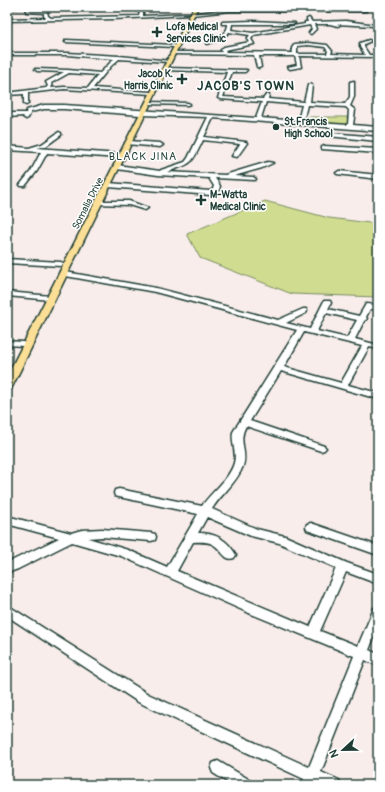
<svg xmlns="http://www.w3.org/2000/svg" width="385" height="792" viewBox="0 0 385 792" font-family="Pangolin,sans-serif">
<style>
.green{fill:#d0dc90;stroke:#788c62}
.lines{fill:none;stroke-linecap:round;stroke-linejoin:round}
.minor-casing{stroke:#1f3d34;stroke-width:3}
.major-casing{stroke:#1f3d34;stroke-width:3}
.minor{fill:#fff;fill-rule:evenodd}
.major{fill:#fbdf96;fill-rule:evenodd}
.poi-dot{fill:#1f3d34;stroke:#fff;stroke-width:1.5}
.labels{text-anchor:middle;stroke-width:3;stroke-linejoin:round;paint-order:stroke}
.far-poi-label{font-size:10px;font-weight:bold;fill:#1f3d34;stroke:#fff;text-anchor:start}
.far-street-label{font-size:10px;fill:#1f3d34;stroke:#fff}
.far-neighbourhood-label{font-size:11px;letter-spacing:1px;fill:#1f3d34;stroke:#fff}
.far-district-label{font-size:13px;font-weight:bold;letter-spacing:1px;fill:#1f3d34;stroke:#fff}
</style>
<rect width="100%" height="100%" fill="#f8edea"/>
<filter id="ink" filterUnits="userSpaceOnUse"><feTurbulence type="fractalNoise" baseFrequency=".025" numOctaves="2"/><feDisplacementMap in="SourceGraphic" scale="8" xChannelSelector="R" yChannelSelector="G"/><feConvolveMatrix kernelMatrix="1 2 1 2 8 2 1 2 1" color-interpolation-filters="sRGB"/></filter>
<g filter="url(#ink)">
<path class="green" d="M307 117H350L349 126 306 123Z
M265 201 329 218 378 224V297L292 294 200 258 187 234Z"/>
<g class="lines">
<g class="minor-casing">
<path id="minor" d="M7 7H34L7 9Z
M135 8 143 10V16L188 14 190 15 113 19 7 21V19L46 18 44 16V13L26 12 27 10 47 11 48 16 51 18 139 16 140 12 134 10Z
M230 9 364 10 366 11H230L192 15 190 14Z
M309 18 312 22 346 21 376 25 374 26 337 24 340 25 338 26 330 24H314L316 29 311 34 309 33 312 29 310 25 254 35 251 39 254 44 225 50 226 52 291 53H293L292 48 295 44 308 43 327 45 332 51 331 54 365 55 360 47V43L369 40 371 41 364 44V47L369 55H378V57L299 56 301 67 290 69 288 67 297 65 295 56H259L261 67 259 68 257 67 254 55 173 54 171 53 173 52H222L221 50 224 47 250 42 247 39 250 35 229 32 221 39 207 44V42C215 38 228 35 228 24H222V22L253 21 295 23 293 24H232L231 30 253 33 305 24V22H308L307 19ZM308 45 325 47 328 51 327 54H297V46Z
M66 40 174 45 176 46 174 47 65 42Z
M7 53H67L119 56 171 61 169 62 119 59 110 67 93 88 150 92H152V94L64 89 28 93V104L26 105 24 104V94L7 95V93L46 88 48 86 46 82 64 72 37 71 35 69 68 70 100 73 114 59 67 55H7ZM69 73 98 75 88 88 64 87 51 88 52 86 51 83Z
M165 68 247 70 245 72H232L223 97 263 99 267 94 269 95 268 99 304 102 308 85 310 84 312 85 310 102 345 104 350 97V82L354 81V97L350 106 355 110 353 125 378 127V131L213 118 204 137 246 142 247 143 237 157 232 156 240 144 203 140C191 165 193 163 167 172L225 175 268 162 273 163 262 168 234 176 253 177 256 179 255 180 215 178 220 186 219 190 211 195 108 187 105 185 108 183 210 191 213 189 214 186 209 178 158 175 117 169 114 167 117 165 160 171 161 170 185 162 188 158 208 117 140 115 64 109H44L31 112 28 118 26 119 23 117 24 116 7 117V113H26L27 110 44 105H64L256 118 262 102 220 99 218 98 227 72 163 70ZM266 102 302 105 298 121 261 118ZM307 105 346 107 349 110 348 125 303 122Z
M149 102 188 103 190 104 188 105 147 104V103Z
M59 132 61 133V135L46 146 37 148 119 154 122 156 119 158 47 153 37 171 25 186H21L20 185 31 171 41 152 7 150V146L29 148 42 144Z
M330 133 378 137V141L328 136V134Z
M128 141 160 143 163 145 160 147 126 144 125 143Z
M324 146 378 149V153L322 149V147Z
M339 171 378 175V179L337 174 336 173Z
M98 201H129L148 208 145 210 129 205 96 204V202Z
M7 259 61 262 65 264 61 266 7 263Z
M60 271 156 288 278 320 303 309H306L307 311 306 313 286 323 310 329 324 301H330L331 303 328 309 359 316 366 304 378 305V309H370L366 317 367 319 364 321 355 339 378 345V349L369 347 348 385 378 393V399L281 371 250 421 324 446 326 448 324 450 321 451 246 426C237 441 248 451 243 466 237 483 221 494 212 509L257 529 285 536 347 563 378 574V584L346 572 320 631 358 646 374 608 378 607V627L369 650 378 654V666L365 660 321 772 339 780 341 785H302L304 779 138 702 7 616V605L148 694 309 767 354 656 249 613 121 556 72 542 18 569 7 573V563L59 538 7 524V516L71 533 82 530 102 529 151 533 155 534 156 537 155 540 151 541 102 537 88 538 128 550 167 567 198 514 119 497 115 496 114 493 115 490 119 489 202 506C211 492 229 480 234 463 237 453 231 443 233 432L297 330 155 292 60 275ZM326 313 357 320 347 338 317 331ZM304 332 362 346 341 383 284 367ZM207 517 251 536 279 543 336 568 310 627 177 571 193 542C199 542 206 541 212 544 221 547 224 562 234 558L236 555C227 539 215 533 198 533Z
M7 292 51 296 55 298 51 300 7 296Z
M7 341 23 342 27 344 23 346 7 345Z
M311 523 378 546V555L307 530 306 527 307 524Z
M218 761 250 780 252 785H232L213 773 211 768 213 763Z"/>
</g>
<g class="major-casing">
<path id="major" d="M194 7H198L12 387 11 389 7 390V376Z"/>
</g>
<use href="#minor" class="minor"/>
<use href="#major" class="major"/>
</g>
</g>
<g class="poi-dot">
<path d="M155 26h4v4h4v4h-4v4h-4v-4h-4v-4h4z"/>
<path d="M180 73h4v4h4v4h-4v4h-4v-4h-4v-4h4z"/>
<circle cx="276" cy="127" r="4"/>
<path d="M199 194h4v4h4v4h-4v4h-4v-4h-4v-4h4z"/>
</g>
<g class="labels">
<g class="far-poi-label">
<text x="166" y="30">Lofa Medical<tspan x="166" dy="12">Services Clinic</tspan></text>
<text x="173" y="77" text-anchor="end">Jacob K.<tspan x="173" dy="12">Harris Clinic</tspan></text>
<text x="284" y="125">St.Francis<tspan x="284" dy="12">High School</tspan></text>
<text x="210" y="198">M-Watta<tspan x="210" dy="12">Medical Clinic</tspan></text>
</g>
<g class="far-street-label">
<text transform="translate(87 203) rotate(-63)" y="4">Somalia Drive</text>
</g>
<g class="far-neighbourhood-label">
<text x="143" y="160">BLACK JINA</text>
</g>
<g class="far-district-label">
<text x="246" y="90">JACOB'S TOWN</text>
</g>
</g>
<rect width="385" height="792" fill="none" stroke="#fff" stroke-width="24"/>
<rect x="12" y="12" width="361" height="768" fill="none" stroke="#1f3d34" stroke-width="1.5" filter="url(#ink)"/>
<g transform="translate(343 750) rotate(248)" stroke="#ffffff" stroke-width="3" paint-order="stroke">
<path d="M0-3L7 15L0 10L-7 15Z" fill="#1f3d34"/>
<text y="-6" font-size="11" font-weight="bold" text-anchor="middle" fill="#1f3d34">N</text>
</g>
</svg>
